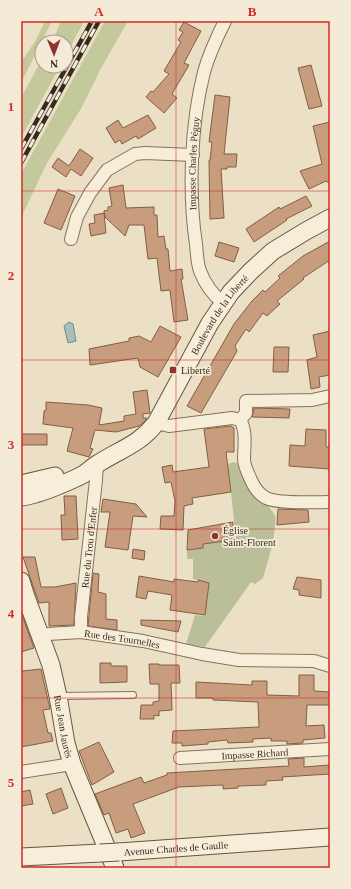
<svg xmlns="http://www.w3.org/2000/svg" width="351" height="889" viewBox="0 0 351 889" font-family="Georgia,serif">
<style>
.green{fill:#c3c99b}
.cemetery{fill:#babe99}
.water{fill:#a7bfb8;stroke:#6e8d85}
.building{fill:#c79d7e;stroke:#835d44}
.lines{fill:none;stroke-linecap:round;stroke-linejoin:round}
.lane-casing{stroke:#85725d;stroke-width:8}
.street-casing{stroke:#85725d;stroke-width:14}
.secondary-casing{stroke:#675440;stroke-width:19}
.lane{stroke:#f7eed9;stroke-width:6}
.street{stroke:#f7eed9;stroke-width:12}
.secondary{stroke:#f7eed9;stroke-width:17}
.rail-casing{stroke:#372b20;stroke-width:4.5}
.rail{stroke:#f3ebd5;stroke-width:3;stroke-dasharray:9;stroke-linecap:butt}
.secondary-bridge-casing{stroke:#675440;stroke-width:19;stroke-linecap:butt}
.secondary-bridge{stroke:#f7eed9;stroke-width:17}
.grid{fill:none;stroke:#d62828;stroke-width:1;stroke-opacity:0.55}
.poi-dot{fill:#903132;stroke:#f3ebd5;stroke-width:1.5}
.labels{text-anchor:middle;stroke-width:3.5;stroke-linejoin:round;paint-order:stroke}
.street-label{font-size:10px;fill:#372b20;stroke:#f3ebd5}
.poi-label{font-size:10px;fill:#372b20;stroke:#f3ebd5;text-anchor:start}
.neatline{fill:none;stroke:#d62828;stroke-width:1.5}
.grid-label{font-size:13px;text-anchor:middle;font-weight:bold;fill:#d62828}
</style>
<rect width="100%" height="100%" fill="#ebe0c6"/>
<path class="green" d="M45 21H52L21 83V62L36 40Z
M61 21H84L66 55V42H52Z
M105 21H128L100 70 82 107 47 163 21 218V174Z
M42 59V66H60L21 138V98Z"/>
<path class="cemetery" d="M234 462 241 465 276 517 273 543 263 578 255 584 251 582 205 647 186 644 195 615 205 616 209 583 193 579V559H187V550L203 548V544L236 539 228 464Z"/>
<path class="water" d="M69 322 73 324 76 341 68 343 64 326Z"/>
<path class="building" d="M184 22 201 31 184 63 189 65 172 94 177 98 164 113 146 97 151 91 153 92 169 74 164 71 181 42 178 40 183 32 179 30Z
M311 65 322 106 309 109 298 68Z
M215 95 230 97 224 154H237L236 167H227V169H221L224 218 210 219 209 160H210L212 142H209Z
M148 115 156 128 138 139 136 136 122 144 120 140 115 143 106 128 118 120 123 128Z
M330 122V182H327L326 181 309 189 300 171 322 164 313 126Z
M80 149 93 158 81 176 71 169 66 177 52 167 58 158 69 166Z
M123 185 126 208 154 207V215H157L158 237 164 236 166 249H168L170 271 182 269 183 279H181L188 320 174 322 170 290 161 291 157 258 148 259 144 225H129L125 236 105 217 104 211 108 210V207L112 206 109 188Z
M58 189 75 196 61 230 44 223Z
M306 196 312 206 286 219 287 220 254 242 246 229 279 207 280 209Z
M104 213 106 233 91 236 89 224 95 223 94 215Z
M330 241V260L303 278 304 279 277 301 280 304 267 316 263 313 249 332 246 329 235 346 237 351 201 413 187 406 234 324 252 301 263 290 265 292 280 278 278 276 303 256Z
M219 242 239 248 234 262 215 256Z
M160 326 181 337 158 377 140 367 138 358 90 365 89 349 129 341V338L139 336 151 342Z
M330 331V375L319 377 320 387 311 389 307 360 317 357 313 335Z
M274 347H289L288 372H273Z
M147 390 150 413 143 414V418H147L143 423 139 426 116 432 95 430 90 448 93 449 89 457 67 451 73 428 43 424 44 411 46 410V402L88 405 102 408 99 425 124 421V416L136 414 133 392Z
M254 408 290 409 289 418 252 417Z
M231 426 234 428V452H226L231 492 192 498 193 504 184 506 183 530 160 529 161 516H174L175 501 171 482 165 483 162 467 172 465 173 472 209 467 204 429Z
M306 429 326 430V447H330V469L289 466 290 445 305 446Z
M21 434H47V445H21Z
M64 496H76L78 539 62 540 61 515H65Z
M103 499 136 504 147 517 133 516 128 550 105 547 110 512H101Z
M278 509 308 510 309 522 277 525Z
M233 522V540L203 544V548L187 550 188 530Z
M133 549 145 551 144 560 132 558Z
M23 557H35L41 587H55L76 583 74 625 49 626V602L39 603Z
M93 573 99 574 98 592 106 594V619L117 620V630L88 626Z
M139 576 174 582V579L198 582V580L209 583 205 615 170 610 172 595 148 591 146 599 136 597Z
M297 577 321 580V598L299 595V590L293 589Z
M21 612 34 648 21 652Z
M141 620 181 621 178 632 141 625Z
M100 663H111V666H127V682L100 683Z
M149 664H159V665H179L180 683H171L172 710 159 711V716L154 715V719H140L141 705H153V702L159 701V684H150Z
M41 669 50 709 43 710 48 733H51L53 741 21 747V673L22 671Z
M299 675H314V691L330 692V705H307L306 726 324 725 325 738 303 740V743L287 744V741H271V738L253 739V742L228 743 227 740 208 742V744L182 746V743H172L173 731 259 727 258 702 213 700V698H196V682L252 685V681H267V695L299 696Z
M99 742 114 772 92 785 79 751Z
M304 758V767L329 765 330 774 282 777 283 780 266 781V785L238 786V788L223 789V785L179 787 133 804 145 833 131 838 128 829 116 833 109 813 104 815 95 794 141 777 144 783 167 775V773L289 766 288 759Z
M61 788 68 808 53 814 46 794Z
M30 790 33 804 21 806V792Z"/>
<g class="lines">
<g class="lane-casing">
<path id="lane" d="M60 696 133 695"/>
</g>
<g class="street-casing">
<g id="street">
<path d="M71 239 77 217 90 193 107 170 135 154 145 153 193 155"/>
<path id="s1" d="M223 303C212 294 205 284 200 271 197 263 197 253 196 244 188 191 191 123 204 72 209 54 217 37 225 21"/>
<path d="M240 420 246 413V401L312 400 330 396"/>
<path d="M156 423 169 426 232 418 240 420C247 431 244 447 244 459 244 466 248 473 251 480 254 487 259 494 266 498 278 504 315 502 330 502"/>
<path id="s2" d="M81 632V617L96 480 97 463"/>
<path id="s3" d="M41 636 48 634 81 632 143 641 202 654 239 660 314 661 330 666"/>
<path id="s4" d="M180 758 330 749"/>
<path d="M21 772 72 764"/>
</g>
</g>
<g class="secondary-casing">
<g id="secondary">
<path d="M21 484 55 476"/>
<path id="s5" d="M21 497C36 496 71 481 84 474 89 471 93 466 99 463 121 449 140 444 156 423L210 323 231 292 251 271 273 251 306 231 330 218"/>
<path id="s6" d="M21 581 26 597 51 665 58 696 66 743 72 764 115 868"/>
<path id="s7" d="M119 852 330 837"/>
<path d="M21 857 100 853"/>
</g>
</g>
<use href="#lane" class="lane"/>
<use href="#street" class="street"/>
<use href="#secondary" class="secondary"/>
<g class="rail-casing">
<path id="rail" d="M21 149 92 21
M21 163 99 21"/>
</g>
<use href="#rail" class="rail"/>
<g class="secondary-bridge-casing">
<path id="secondary-bridge" d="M100 853 119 852"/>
</g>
<use href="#secondary-bridge" class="secondary-bridge"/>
</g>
<path class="grid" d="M176 21V868M21 191H330M21 360H330M21 529H330M21 698H330"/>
<g class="poi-dot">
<rect x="169" y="366" width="8" height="8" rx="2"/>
<circle cx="215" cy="536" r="4"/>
</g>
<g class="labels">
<g class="street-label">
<text dy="4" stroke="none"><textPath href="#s1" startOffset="148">Impasse Charles Péguy</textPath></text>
<text dy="4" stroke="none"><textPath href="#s5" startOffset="282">Boulevard de la Liberté</textPath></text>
<text dy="4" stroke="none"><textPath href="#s2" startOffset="85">Rue du Trou d'Enfer</textPath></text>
<text dy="4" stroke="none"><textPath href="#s3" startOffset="82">Rue des Tournelles</textPath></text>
<text dy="4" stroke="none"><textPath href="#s6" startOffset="152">Rue Jean Jaurès</textPath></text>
<text dy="4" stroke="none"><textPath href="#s4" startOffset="75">Impasse Richard</textPath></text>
<text dy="4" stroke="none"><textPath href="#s7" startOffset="57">Avenue Charles de Gaulle</textPath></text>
</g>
<g class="poi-label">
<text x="181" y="374">Liberté</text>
<text x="223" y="534">Église<tspan x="223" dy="12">Saint-Florent</tspan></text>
</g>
</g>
<rect width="351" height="889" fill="none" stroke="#f3ebd5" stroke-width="44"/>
<g transform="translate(54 54) rotate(179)"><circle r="19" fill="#f3ebd5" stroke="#a89e8d"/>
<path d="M0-3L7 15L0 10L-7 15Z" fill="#903132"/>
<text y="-6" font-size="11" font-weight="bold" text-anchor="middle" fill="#372b20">N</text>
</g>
<rect x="22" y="22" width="307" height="845" class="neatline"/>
<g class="grid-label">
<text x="99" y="16">A</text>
<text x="252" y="16">B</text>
<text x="11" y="111">1</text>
<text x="11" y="280">2</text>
<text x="11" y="449">3</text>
<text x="11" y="618">4</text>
<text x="11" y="787">5</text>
</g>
</svg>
